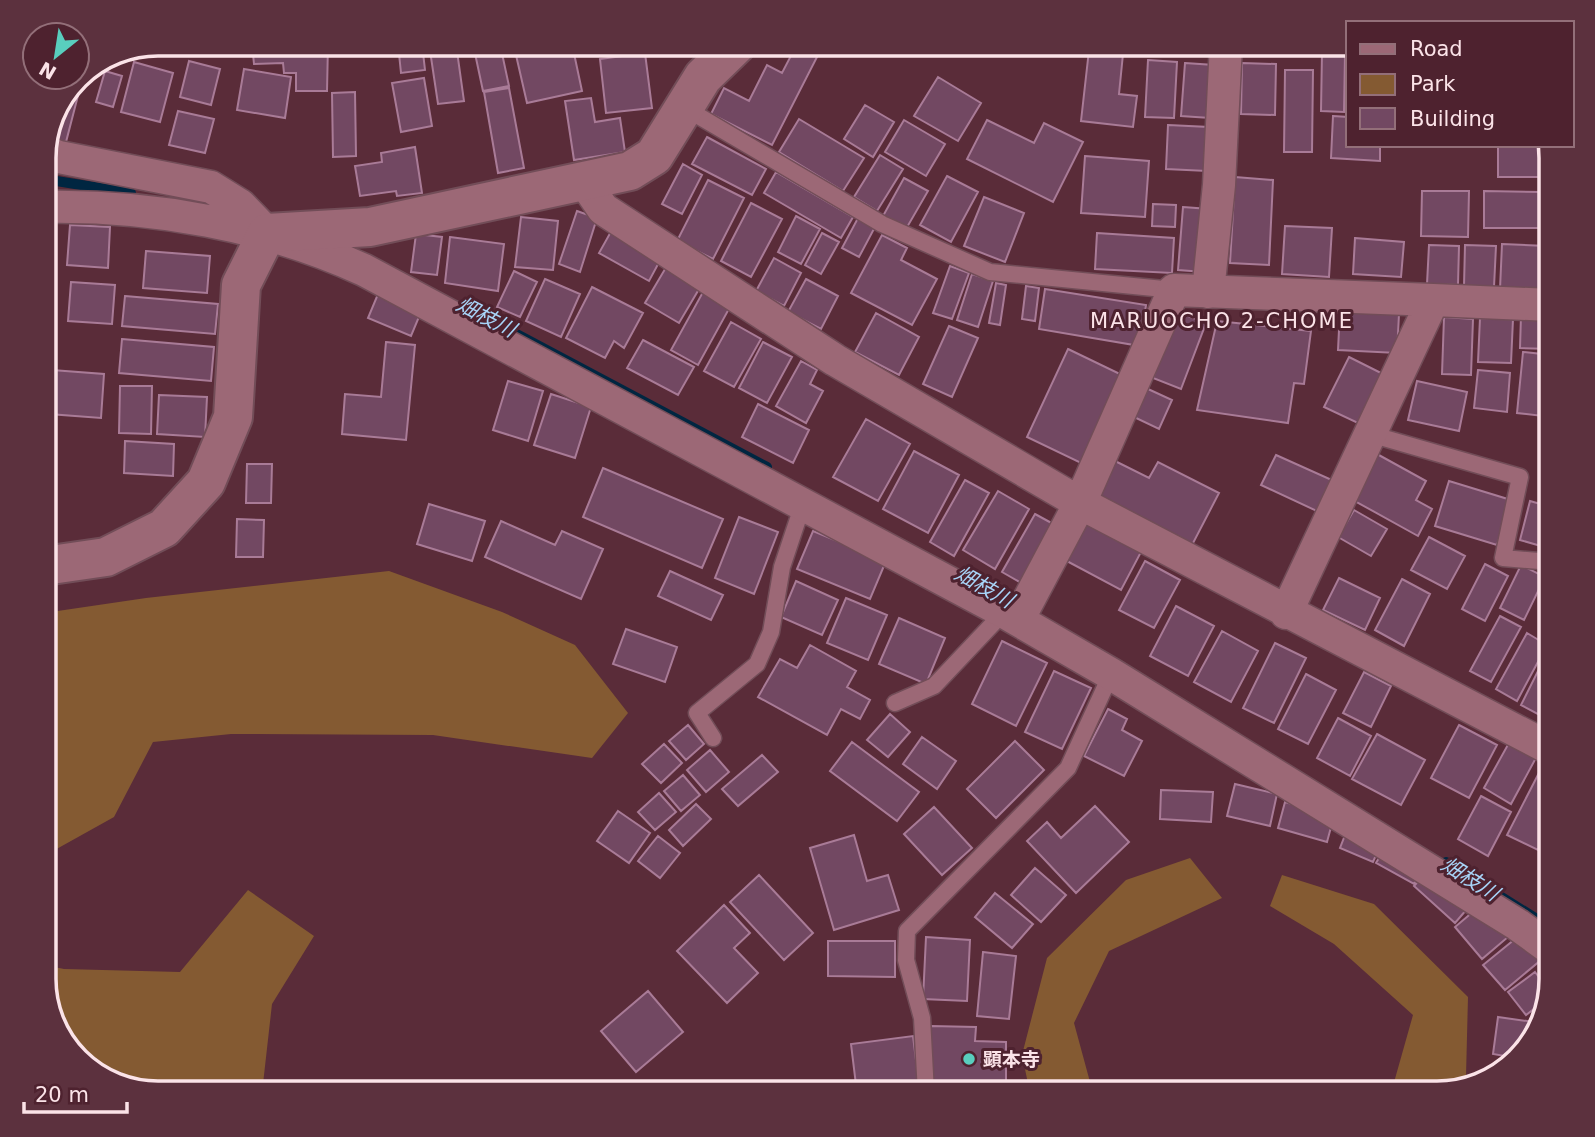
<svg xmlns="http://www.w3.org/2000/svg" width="1595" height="1137" viewBox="0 0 1595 1137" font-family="'DejaVu Sans','Noto Sans JP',sans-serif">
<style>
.green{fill:#845a32}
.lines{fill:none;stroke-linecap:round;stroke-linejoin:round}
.stream{stroke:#002641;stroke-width:10}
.building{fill:#724862;stroke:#a97b97;stroke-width:2}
.service-casing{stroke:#724d58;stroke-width:19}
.minor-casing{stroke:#724d58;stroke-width:35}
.tertiary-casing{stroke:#724d58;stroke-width:42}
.service{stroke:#9c6876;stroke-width:16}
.minor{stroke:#9c6876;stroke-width:32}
.tertiary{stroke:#9c6876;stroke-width:38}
.poi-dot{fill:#59cebe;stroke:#4e222f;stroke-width:2.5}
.labels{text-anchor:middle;stroke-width:6;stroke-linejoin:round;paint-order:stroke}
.poi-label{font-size:19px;font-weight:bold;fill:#fbe3e8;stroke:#4e222f;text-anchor:start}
.water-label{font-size:21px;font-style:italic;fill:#a8d4f8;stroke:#4e222f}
.neighbourhood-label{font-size:21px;letter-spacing:2px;fill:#fbe3e8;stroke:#4e222f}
.rim{fill:none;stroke:#fbe3e8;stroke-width:3.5}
</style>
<rect width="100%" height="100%" fill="#5a2c39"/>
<path class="green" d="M389 571 502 612 575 645 628 713 592 758 433 735 231 734 153 742 114 817 44 856V613L146 598Z
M1190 858 1222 898 1109 951 1074 1023 1093 1093H1030L1022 1055 1047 958 1126 880Z
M1282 875 1374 904 1468 997 1466 1076 1461 1088 1436 1093H1391L1413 1015 1334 944 1270 906Z
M248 890 314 936 272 1004 263 1084 269 1093H158L139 1087 121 1072 78 1057 59 1036 44 986V965L64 969 180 972Z"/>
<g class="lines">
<path class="stream" d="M44 179 131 193
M475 312 767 467
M1446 862 1551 928"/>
</g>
<path class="building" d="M252 44H328L327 91H296V73H284L283 63 254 64Z
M398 44H422L425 70 401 73Z
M429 44H456L464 101 438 104Z
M473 44H500L509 86 483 91Z
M572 44 582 91 527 103 516 55Z
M796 46 817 57 772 145 711 114 724 88 749 101 767 65 782 73Z
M1089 50 1123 54 1119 94 1137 96 1133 127 1081 121Z
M1322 52 1345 53 1344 112 1321 111Z
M645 53 652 108 606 113 600 59Z
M1148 60 1177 62 1174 118 1145 117Z
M189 61 220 69 211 105 180 97Z
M134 62 173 73 160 122 121 112Z
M1185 63 1214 65 1210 118 1181 116Z
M1242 63 1276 64 1275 115 1241 114Z
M244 69 291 77 285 118 237 110Z
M1285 70H1313L1312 152H1284Z
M105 71 122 76 113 107 96 102Z
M938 77 981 103 958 141 914 116Z
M424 78 432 126 401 132 392 83Z
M77 83 81 84 66 142 50 138Z
M509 88 524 168 498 173 484 92Z
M355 92 356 156 333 157 332 93Z
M591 98 595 122 620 118 625 152 574 160 565 101Z
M865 105 894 122 873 157 844 139Z
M178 111 214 119 205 153 169 145Z
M1333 116 1348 117V145H1380V161L1331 158Z
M799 119 864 158 843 191 779 152Z
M904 120 945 144 926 176 885 152Z
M987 120 1034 143 1044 123 1083 142 1053 202 967 159Z
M1168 125 1209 127 1207 171 1166 169Z
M707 137 766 169 752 195 692 164Z
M1498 145H1542V177H1498Z
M415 147 422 193 397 196 396 191 360 196 355 166 382 162 381 153Z
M880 155 903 169 877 211 854 197Z
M1085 156 1149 161 1145 217 1081 213Z
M683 164 702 175 682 214 662 204Z
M776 172 853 217 841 238 764 193Z
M947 176 978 192 951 242 920 225Z
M1235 177 1273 180 1269 265 1230 263Z
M904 178 928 191 906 229 883 216Z
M708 180 744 198 713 259 677 241Z
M1422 191H1469L1468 237 1421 236Z
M1484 191 1541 192V228H1484Z
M984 197 1024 213 1005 262 964 246Z
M751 203 782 219 751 277 721 261Z
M1153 204 1176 205 1175 227 1152 226Z
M1183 207 1209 209 1204 272 1178 270Z
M577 211 597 218 580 272 559 264Z
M796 216 820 229 801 264 778 252Z
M521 217 558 221 553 270 515 267Z
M858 218 875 227 859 257 842 248Z
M70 225 110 227 108 268 67 265Z
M1285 226 1332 228 1329 277 1282 274Z
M613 228 663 255 649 281 599 253Z
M822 233 839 242 821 274 805 265Z
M1097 233 1174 238 1172 273 1095 269Z
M416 234 442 237 437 275 411 272Z
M882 235 907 248 901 260 937 279 912 325 851 293Z
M450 237 504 244 498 291 445 283Z
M1355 238 1404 242 1401 277 1353 274Z
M1502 244 1546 246 1545 291 1500 289Z
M1429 245 1459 246 1458 285 1427 284Z
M1465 245 1496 246 1494 287 1464 286Z
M146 251 210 256 207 293 143 288Z
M774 258 801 273 784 306 756 291Z
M668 264 702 284 679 323 645 303Z
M950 266 969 273 952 319 933 313Z
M514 271 537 282 520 317 497 307Z
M972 274 993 281 978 327 957 320Z
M545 279 580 294 561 337 526 321Z
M806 279 838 296 821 329 788 312Z
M71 282 115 285 112 324 68 321Z
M996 283 1006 285 1000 325 989 323Z
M1026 286 1039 288 1035 321 1022 319Z
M592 287 643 313 624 348 614 341 605 358 566 338Z
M1045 289 1146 305 1140 346 1039 329Z
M703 292 730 307 698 365 671 350Z
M378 294 421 312 411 336 368 318Z
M125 296 218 304 215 334 122 326Z
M1340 310 1399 314 1397 353 1338 350Z
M1178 312 1206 323 1181 389 1153 378Z
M876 313 919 337 899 375 855 352Z
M1521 315 1551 316V349L1520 348Z
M1444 317 1473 319 1471 375 1442 374Z
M1480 318 1513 319 1511 363 1478 362Z
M1217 321 1311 331 1304 384 1294 383 1288 423 1197 410Z
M731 322 761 339 734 387 704 371Z
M949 326 978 338 952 397 923 384Z
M122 339 214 347 211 381 119 373Z
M643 340 694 367 678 395 627 368Z
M386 342 415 345 406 440 342 434 345 394 381 397Z
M763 342 792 357 767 403 739 388Z
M1068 349 1122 375 1081 463 1027 437Z
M1523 352 1551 355V417L1517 413Z
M1349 357 1385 375 1360 424 1324 407Z
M801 361 817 370 810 384 823 391 806 423 776 406Z
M52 370 104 374 101 418 49 414Z
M1478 370 1510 373 1507 412 1474 408Z
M508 381 543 391 528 441 493 430Z
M1417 381 1467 392 1459 431 1408 420Z
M120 386H152L151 434 119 433Z
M1148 389 1172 400 1159 429 1134 417Z
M551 394 591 407 575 458 534 445Z
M159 395 207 397 205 437 157 434Z
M758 404 809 430 793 463 742 437Z
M866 419 910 444 878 501 833 477Z
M1548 423H1551V470L1546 469Z
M125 441 174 444 173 476 124 473Z
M914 451 959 475 928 533 883 509Z
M1377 454 1426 481 1416 500 1432 509 1418 536 1353 500Z
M1276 455 1334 481 1319 512 1261 485Z
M1115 461 1149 478 1158 462 1219 493 1191 547 1096 498Z
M247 464H272L271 503H246Z
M603 468 723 519 702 568 583 517Z
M965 480 989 493 954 556 930 542Z
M1449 481 1511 500 1497 545 1435 526Z
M998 491 1029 509 995 569 963 550Z
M1530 501 1551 507V549L1520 540Z
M429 504 485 521 472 561 417 544Z
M1354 510 1387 529 1371 556 1338 537Z
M1035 514 1057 526 1023 584 1002 572Z
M739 517 778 532 754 594 715 578Z
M237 519 264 520 263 557H236Z
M501 521 555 545 562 531 603 549 581 599 485 557Z
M1084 521 1141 552 1121 590 1063 559Z
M813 531 886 561 870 599 797 569Z
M1429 537 1465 556 1447 589 1411 570Z
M1145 561 1180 580 1154 628 1119 610Z
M1485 564 1508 576 1485 621 1462 609Z
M1521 565 1545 577 1524 620 1500 608Z
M670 571 723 595 711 620 658 596Z
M1339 578 1380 598 1365 630 1323 610Z
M1402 579 1430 594 1404 646 1375 630Z
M796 581 838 600 822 635 781 617Z
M1547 584 1551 585V628L1544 627Z
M846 598 887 615 868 660 827 643Z
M1176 606 1214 626 1188 676 1150 656Z
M1500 616 1521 627 1491 682 1470 671Z
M899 618 945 638 926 684 879 664Z
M626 629 677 647 665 682 613 664Z
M1222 631 1258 651 1231 702 1194 682Z
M1527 633 1547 645 1517 701 1496 689Z
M1002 641 1047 663 1016 726 972 704Z
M1275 643 1306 658 1274 723 1243 708Z
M810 645 856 671 847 687 870 700 860 719 841 709 827 735 758 697 780 659 797 668Z
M1540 667 1551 673V721L1521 705Z
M1054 671 1091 688 1062 749 1025 732Z
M1364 672 1391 686 1371 727 1343 713Z
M1306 674 1336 690 1308 744 1278 729Z
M1108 709 1127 719 1122 730 1142 741 1124 776 1084 756Z
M890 714 910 732 888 757 867 740Z
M1338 718 1371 736 1350 776 1317 758Z
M688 725 704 744 686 760 669 741Z
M1459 725 1497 745 1469 798 1431 778Z
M1377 734 1425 760 1401 805 1352 779Z
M922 737 956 761 937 789 903 764Z
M1015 741 1044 770 996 818 967 789Z
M1510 741 1537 756 1511 804 1484 788Z
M852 742 919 792 897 821 830 771Z
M664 744 682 763 661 783 642 764Z
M710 750 729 772 706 792 687 770Z
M762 755 778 772 738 806 722 789Z
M1541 769 1551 775V833L1547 831 1538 850 1507 835Z
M683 775 700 795 681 811 664 791Z
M1235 784 1277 794 1270 826 1227 816Z
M1161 790 1213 792 1211 822 1160 819Z
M659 793 676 812 655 830 638 812Z
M1481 796 1511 812 1488 856 1458 839Z
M1285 802 1334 816 1327 842 1278 828Z
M696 804 711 819 683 846 669 830Z
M1095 806 1129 842 1076 893 1027 841 1047 822 1061 838Z
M934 807 972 848 942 875 904 834Z
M618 811 650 833 629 863 597 841Z
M1347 830 1381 844 1373 862 1340 848Z
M854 835 867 881 888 875 899 910 834 930 810 848Z
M658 836 680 853 660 878 638 861Z
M1385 848 1422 869 1414 884 1376 863Z
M1035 868 1066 895 1041 922 1011 895Z
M1426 872 1467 909 1455 923 1414 886Z
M759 875 813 933 784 960 730 902Z
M995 893 1033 924 1012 948 975 917Z
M724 905 750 933 734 948 758 973 727 1003 677 951Z
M1481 905 1508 937 1482 959 1455 927Z
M1520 935 1541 960 1505 990 1483 965Z
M926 937 970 940 967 1001 923 999Z
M828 941H895V977L828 976Z
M983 952 1016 956 1009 1019 977 1016Z
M1535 972 1548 989 1543 1002 1526 1015 1508 992Z
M648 991 683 1032 636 1072 601 1031Z
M1498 1017 1534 1022 1528 1048 1516 1058 1493 1054Z
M931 1026 976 1027 975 1041 1006 1042V1091L930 1090Z
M913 1036 920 1093H857L851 1044Z"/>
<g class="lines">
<g class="service-casing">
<path id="service" d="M685 108 882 224 990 272 1174 290
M1370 434 1520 477 1503 558 1551 562
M895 703 934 686 1004 612
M713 738 697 713 757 664 771 632 782 567 803 504
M926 1093 922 1018 906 960 907 931 1068 768 1111 674"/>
</g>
<g class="minor-casing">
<path id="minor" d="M44 151 59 157 211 187 240 205 267 233
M584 181 603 209 835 360 1080 503 1551 749
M44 207C152 205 266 225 364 270L1004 612 1111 674 1518 925 1551 949
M1208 292 1219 185 1226 44
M1286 613 1433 300 1551 305
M1018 620 1080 503 1174 290 1433 300"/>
</g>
<g class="tertiary-casing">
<path id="tertiary" d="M44 566 106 557 164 528 206 482 233 417 241 285 267 233 370 227 630 171 654 156 703 77 737 44"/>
</g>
<use href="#service" class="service"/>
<use href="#minor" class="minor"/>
<use href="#tertiary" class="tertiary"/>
</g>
<circle class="poi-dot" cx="969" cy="1059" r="7"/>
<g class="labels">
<g class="poi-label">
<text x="983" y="1066">顕本寺</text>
</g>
<g class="water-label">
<text transform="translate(486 317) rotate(27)" y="7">畑枝川</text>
<text transform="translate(984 587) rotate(29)" y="7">畑枝川</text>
<text transform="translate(1470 879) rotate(32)" y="7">畑枝川</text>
</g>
<g class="neighbourhood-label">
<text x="1222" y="328">MARUOCHO 2-CHOME</text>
</g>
</g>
<path d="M0 0H1595V1137H0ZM158 56H1437A102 102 0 0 1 1539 158V979A102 102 0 0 1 1437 1081H158A102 102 0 0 1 56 979V158A102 102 0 0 1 158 56Z" fill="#5c313e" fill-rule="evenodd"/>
<path class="rim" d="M158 56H1437A102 102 0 0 1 1539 158V979A102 102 0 0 1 1437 1081H158A102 102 0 0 1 56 979V158A102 102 0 0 1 158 56Z"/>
<rect x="1346" y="21" width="228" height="126" fill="#4e222f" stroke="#936f79" stroke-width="2"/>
<rect x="1360" y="44" width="35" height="10" fill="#9c6876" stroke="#936f79" stroke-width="2"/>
<text x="1410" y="56" font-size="21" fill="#fbe3e8">Road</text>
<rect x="1360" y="74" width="35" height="21" fill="#845a32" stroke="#936f79" stroke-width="2"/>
<text x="1410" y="91" font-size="21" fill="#fbe3e8">Park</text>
<rect x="1360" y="108" width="35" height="21" fill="#724862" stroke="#936f79" stroke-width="2"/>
<text x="1410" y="126" font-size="21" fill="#fbe3e8">Building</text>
<g transform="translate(56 56) rotate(210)"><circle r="33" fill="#4e222f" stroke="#936f79" stroke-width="2"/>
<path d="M0-5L12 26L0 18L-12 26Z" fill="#59cebe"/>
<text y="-10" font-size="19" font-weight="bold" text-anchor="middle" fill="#fbe3e8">N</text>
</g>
<path d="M24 1102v10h103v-10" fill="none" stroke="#fbe3e8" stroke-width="3.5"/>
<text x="35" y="1102" font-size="21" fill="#fbe3e8" stroke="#4e222f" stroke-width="5" paint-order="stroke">20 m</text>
</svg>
